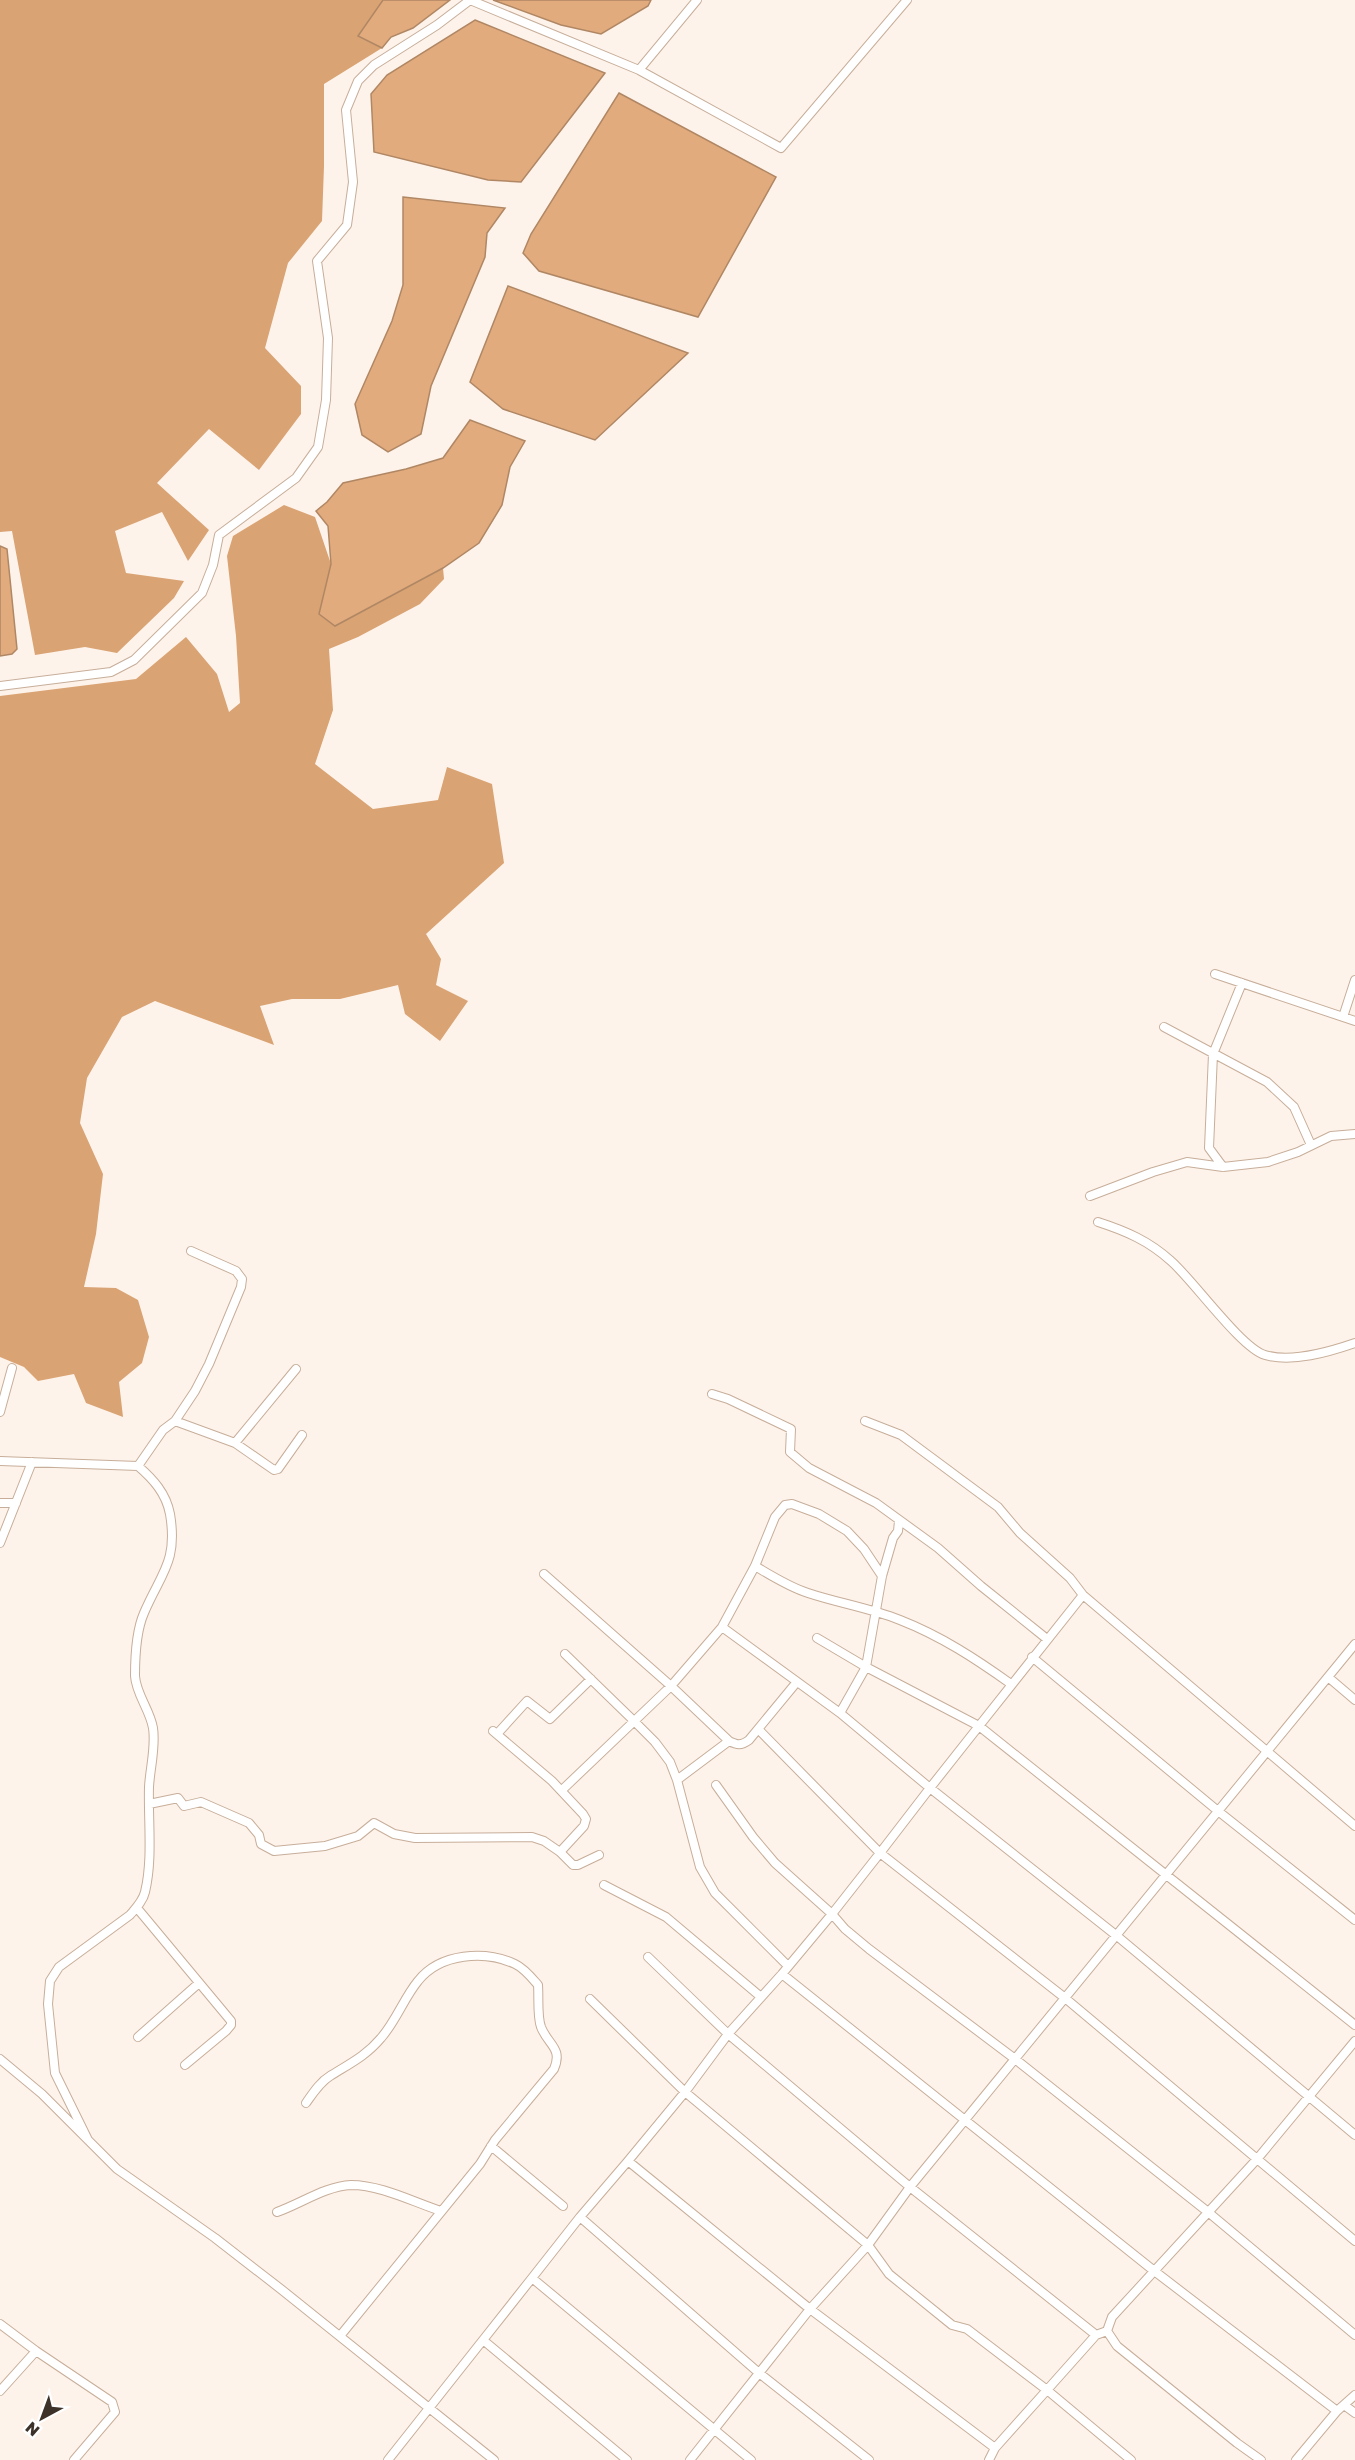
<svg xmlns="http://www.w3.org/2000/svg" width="1355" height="2460" viewBox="0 0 1355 2460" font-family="'Golos Text',sans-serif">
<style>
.forest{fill:#d9a374}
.water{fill:#e2ab7d;stroke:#b08764;stroke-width:1.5}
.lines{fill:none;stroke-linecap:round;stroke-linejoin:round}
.street-casing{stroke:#c7ae9a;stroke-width:10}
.street{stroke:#fff;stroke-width:8}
</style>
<rect width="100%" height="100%" fill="#fef3ea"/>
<path class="forest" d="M0 0H383L358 36 382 48 324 84V166L322 221 288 263 265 348 301 386V414L259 470 209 429 157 483 209 530 188 561 162 512 115 531 126 573 184 581 174 598 117 653 85 647 35 655 12 531 0 532Z
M284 505 315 517 331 564 319 614 335 626 443 568 444 579 420 604 358 637 329 649 333 710 315 764 373 809 438 800 447 767 492 784 504 863 426 934 441 959 436 985 468 1001 440 1041 405 1014 398 985 340 999H292L260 1006 274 1045 155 1001 122 1017 87 1078 80 1123 103 1174 96 1234 84 1287 116 1288 138 1300 149 1337 142 1363 119 1382 123 1417 86 1403 74 1374 38 1381 24 1367 0 1357V696L136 679 186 637 217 674 229 712 240 703 236 636 227 556 233 536Z"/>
<path class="water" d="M383 0H450L413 28 391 37 382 48 358 36Z
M493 0H651L648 6 601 34 561 25Z
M475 20 605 73 521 182 488 180 374 152 371 94 387 75Z
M619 93 776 177 698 317 539 271 523 253 531 234Z
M403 197 505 208 487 233 485 257 431 386 421 434 388 452 362 435 355 404 392 321 403 285Z
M508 286 688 353 595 440 503 409 470 382Z
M470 420 525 441 510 467 502 505 479 543 443 568 335 626 319 614 331 564 328 526 316 511 327 502 343 483 406 469 443 458Z
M0 546 7 549 17 649 12 654 0 656Z"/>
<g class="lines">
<g class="street-casing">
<path id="street" d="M470 0 639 70 781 148 907 0
M639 70 697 0
M0 686 111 672 134 660 202 593 213 565 219 535 296 478 318 447 326 400 328 338 317 261 347 225 353 182 346 110 358 81 374 65 437 25 470 0
M1215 974 1355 1021
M1343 1017 1355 980
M1164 1027 1267 1082 1294 1107 1311 1145
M1223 1167 1209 1148 1213 1054 1242 983
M1090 1196 1153 1172 1187 1162 1223 1167 1268 1162 1298 1152 1331 1136 1355 1134
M1098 1222C1126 1231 1149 1241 1171 1261 1193 1280 1241 1348 1265 1355 1292 1363 1329 1352 1355 1343
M712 1394 728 1399 791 1429 790 1452 809 1468 876 1503 938 1548 981 1586 1047 1639
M0 1412 12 1368
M175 1421 235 1443 274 1470 278 1469 302 1435
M865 1421 901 1435 998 1507 1020 1533 1070 1578 1083 1595 1355 1826
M235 1443 296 1369
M0 1461 138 1466C153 1479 166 1493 170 1514 178 1562 161 1573 144 1613 136 1631 135 1656 135 1676 136 1694 150 1710 153 1728 156 1747 150 1768 149 1787 148 1821 153 1859 145 1892 143 1901 136 1908 130 1915L59 1967 50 1981 48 2004 55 2073 88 2140
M138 1466 163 1430 175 1421 195 1391 209 1364 241 1287 242 1279 236 1271 191 1251
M0 1503H16
M0 1543 32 1462
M755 1566C772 1576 789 1587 808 1593 838 1603 870 1608 900 1620 941 1636 976 1659 1011 1684
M544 1574 671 1686 729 1741C737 1745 741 1746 749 1740L796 1683
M722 1627 840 1713 930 1788 979 1726 1355 2025
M817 1638 866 1667 979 1726 1083 1595
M565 1654 635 1722 655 1742 670 1762 677 1780 700 1867 715 1893 788 1966
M1032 1657 1218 1811 1355 1920
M1328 1677 1355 1700
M840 1713 866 1667 882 1576 893 1538 898 1531 899 1521
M758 1729 880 1853 930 1788 1117 1936 1355 2135
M493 1731 552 1781 583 1814 586 1819 584 1826 560 1852
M497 1734 527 1701 550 1719 591 1679
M677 1780 729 1741
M716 1785 753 1837 775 1863 832 1914 880 1853 1065 1998 1355 2241
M562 1790 671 1686 722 1627 755 1566 775 1517 785 1505 792 1504 819 1514 847 1531 864 1549 882 1576
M149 1804 178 1798 184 1806 201 1802 249 1823 259 1835 261 1844 274 1851 325 1846 358 1836 374 1823 394 1834 415 1838 532 1837 544 1841 560 1852 573 1865H578L599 1855
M604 1885 666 1917 761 1997
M137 1908 231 2021V2025L226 2031 185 2065
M648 1957 728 2034 782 1974 1153 2270 1337 2411
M782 1974 832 1914 845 1929 869 1949 1015 2059 1208 2212 1355 2335
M590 1999 685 2092 728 2034 910 2187 1096 2335 1107 2331
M138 2037 199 1983
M0 2059 42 2094 117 2169 215 2238 282 2290 494 2460
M306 2103C313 2093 320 2082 330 2076 349 2064 366 2056 381 2038 396 2021 404 1998 418 1981 440 1953 485 1950 515 1964 524 1968 532 1978 538 1985 539 1998 537 2016 541 2027 548 2045 563 2048 554 2069L495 2140 480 2164 340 2336
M491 2146 563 2206
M628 2161 685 2092 868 2245 889 2274 952 2325 967 2329 1047 2390 1096 2335
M277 2212C300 2204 326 2186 351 2185 381 2185 413 2202 441 2211
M580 2217 628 2161 810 2309 995 2448 1047 2390 1131 2460
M532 2278 580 2217 759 2373 869 2460
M0 2324 36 2351 112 2402 115 2412 74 2460
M483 2340 532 2278 751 2460
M0 2391 36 2351
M1344 2405 1355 2413
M388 2460 483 2340 627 2460
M690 2460 810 2309 868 2245 910 2187 1355 1644
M989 2460 995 2448
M1261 2460 1237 2443 1117 2346 1107 2331 1112 2317 1258 2158 1355 2041
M1296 2460 1337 2411 1355 2395"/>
</g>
<use href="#street" class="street"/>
</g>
<g transform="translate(42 2418) rotate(221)" stroke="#ffffff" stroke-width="4.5" paint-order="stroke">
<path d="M0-4.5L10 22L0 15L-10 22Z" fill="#3c3229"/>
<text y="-9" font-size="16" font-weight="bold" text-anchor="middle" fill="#3c3229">N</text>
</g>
</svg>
